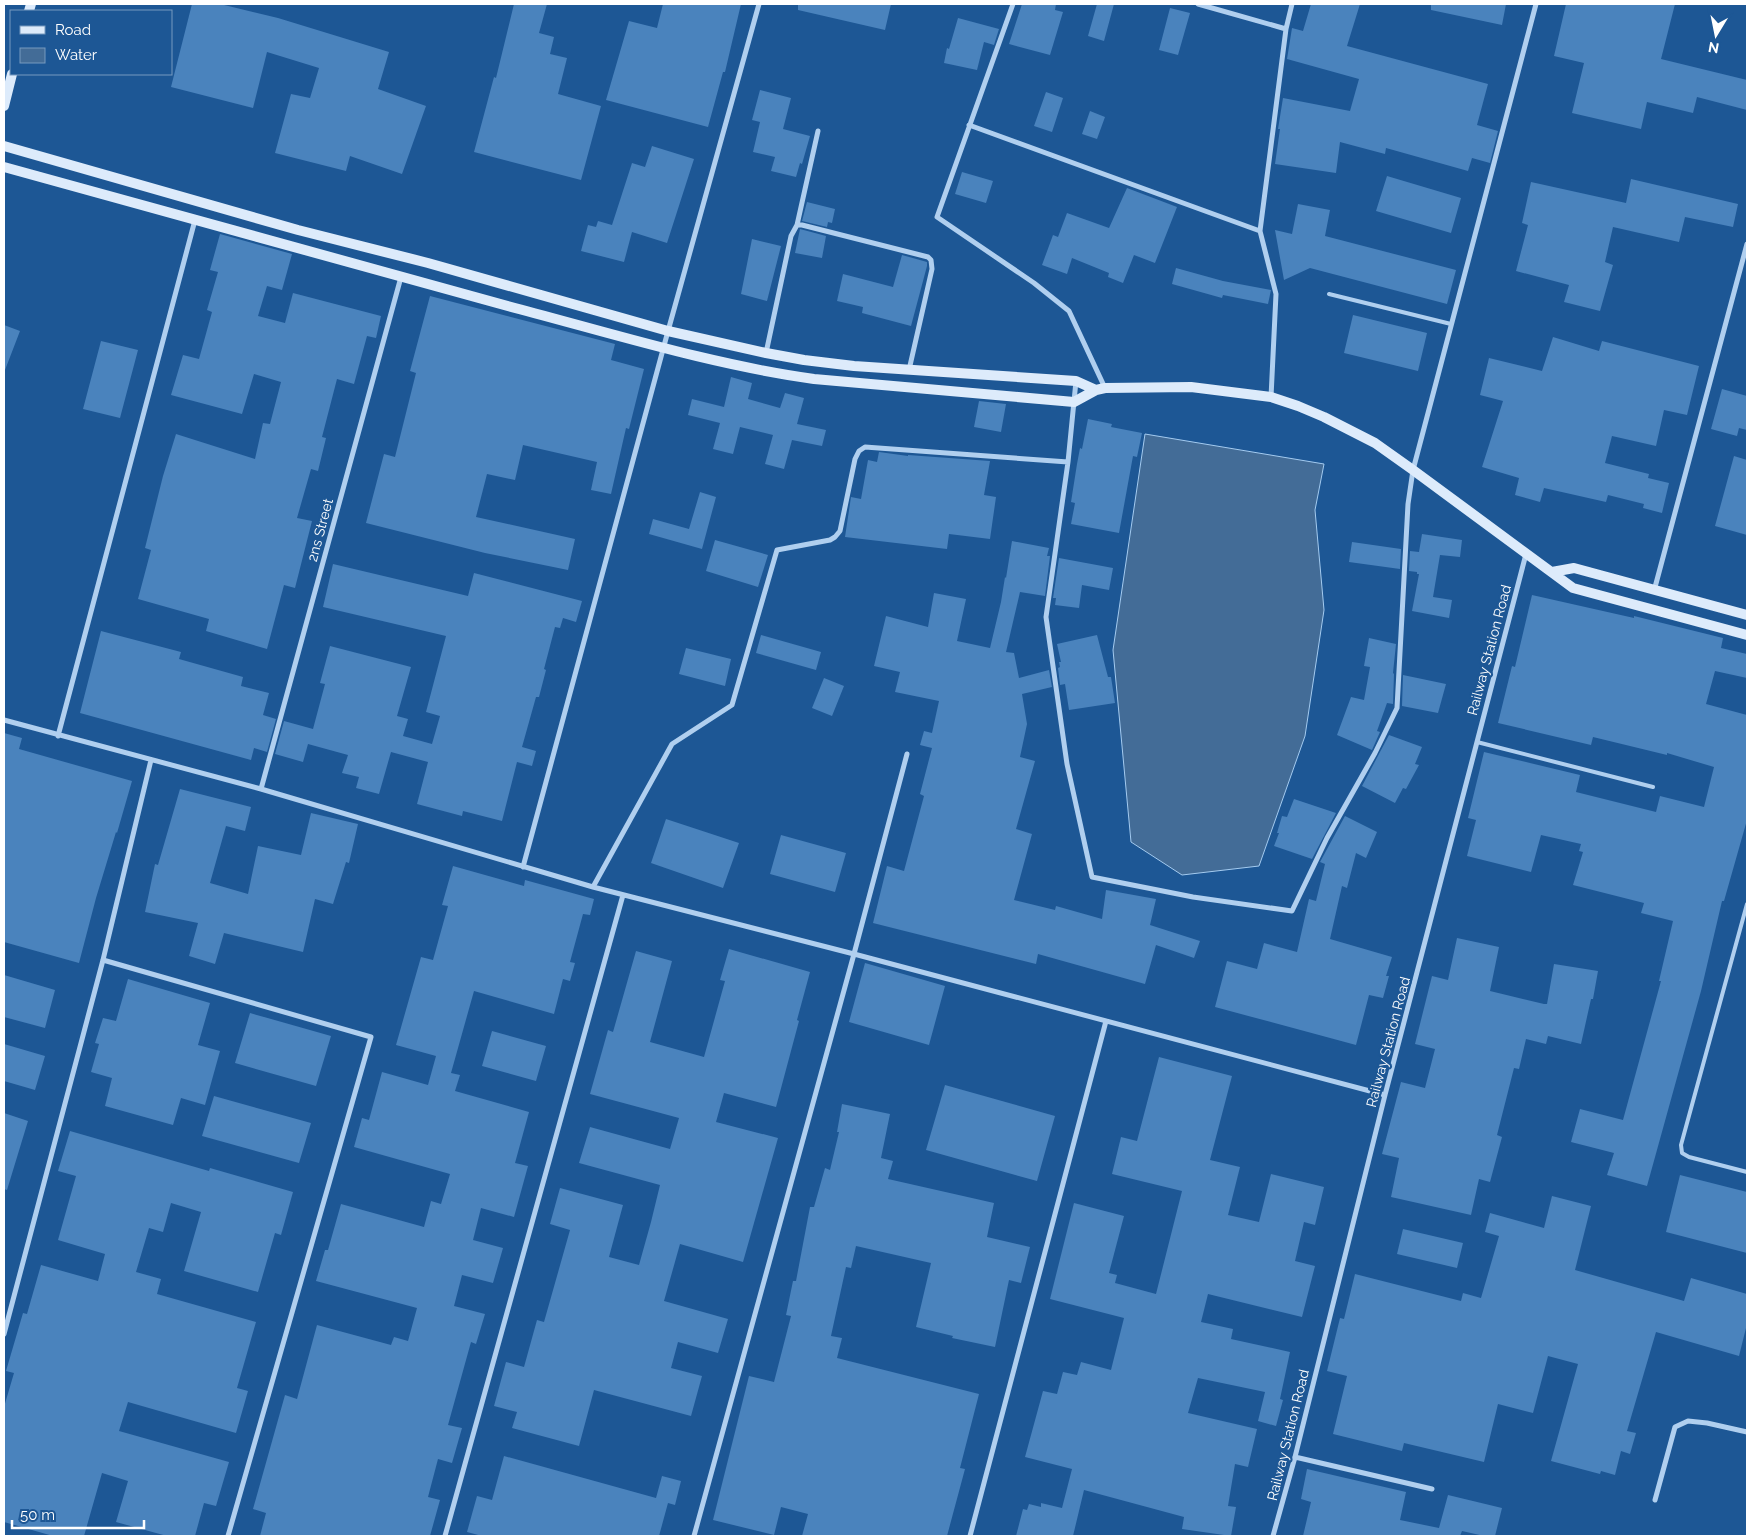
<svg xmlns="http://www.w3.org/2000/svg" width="1751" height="1540" viewBox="0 0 1751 1540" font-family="Raleway,sans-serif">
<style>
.water{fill:#436c97;stroke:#a4cbf0}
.building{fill:#4a83bd}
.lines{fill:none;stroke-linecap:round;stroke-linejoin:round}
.lane{stroke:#b0cfef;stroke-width:4}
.street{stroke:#b0cfef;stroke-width:5}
.secondary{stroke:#ddebfb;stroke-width:10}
.labels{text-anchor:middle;stroke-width:4.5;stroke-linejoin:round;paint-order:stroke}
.street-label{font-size:14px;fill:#fff;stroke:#1d5795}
</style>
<rect width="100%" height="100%" fill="#1d5795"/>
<path class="water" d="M1145 434 1324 464 1315 510 1324 610 1305 736 1259 866 1182 875 1131 842 1113 650Z"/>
<path class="building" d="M192 4H220L278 18 389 52 378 89 426 106 402 174 350 156 346 171 275 153 291 94 310 98 319 68 267 52 253 108 171 87Z
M514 4H547L539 33 554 37 550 54 567 58 558 94 601 106 581 180 474 152 494 77 496 78Z
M663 4H741L725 72H723L708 127 606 100 629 21 657 28Z
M798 4H891L885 30 798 10Z
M1022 4H1056L1055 10 1063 12 1050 55 1009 44Z
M1097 4H1114L1104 41 1088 36Z
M1311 4H1360L1347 46 1488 84 1477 125 1498 131 1490 163 1472 158 1468 171 1386 148 1385 154 1340 142 1336 173 1275 164 1280 129H1278L1283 98 1350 111 1359 79 1287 59 1292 28 1303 31Z
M1431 4H1506L1502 25 1431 10Z
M1566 4H1675L1661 59 1747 80V110L1697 97 1693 113 1647 102 1641 129 1572 113 1584 63 1554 56Z
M1170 8 1190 13 1178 55 1159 50Z
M958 18 999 29 994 45 984 42 977 70 944 63 947 48 949 49Z
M760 90 791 98 783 129 810 136 802 164 800 163 796 177 771 171 775 157 753 152 760 122 752 120Z
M1046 92 1063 98 1052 132 1034 126Z
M1090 111 1105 117 1097 139 1082 134Z
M652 146 694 159 667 243 632 232 624 262 581 251 588 225 596 227 598 221 612 225 632 163 645 167Z
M962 172 993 181 986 203 955 194Z
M1387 176 1461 198 1451 233 1376 211Z
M1631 179 1738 204 1733 227 1685 217 1679 242 1613 227 1605 262 1613 265 1600 311 1564 302 1569 285 1516 271 1528 225 1522 223 1531 182 1626 203Z
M1127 188 1177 207 1155 263 1134 255 1123 283 1108 277 1109 273 1072 258 1067 274 1042 265 1053 235 1058 237 1067 213 1109 228Z
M807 202 835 209 832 223 828 222 827 227 802 221Z
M1298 204 1330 210 1325 236 1456 270 1447 304 1310 268 1284 280 1275 230 1292 234Z
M800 229 826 236 822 258 795 253Z
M220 234 292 254 282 290 267 286 258 316 285 323 293 293 381 316 376 338 367 336 354 384 337 379 322 437 326 438 318 471 311 469 297 518 312 521 295 588 284 585 267 649 206 631 209 619 138 599 151 550 145 548 163 476 176 434 255 459 263 423 270 424 281 382 254 374 242 414 171 395 183 355 199 359 212 312 207 310 218 272 210 270Z
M752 239 781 246 767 301 741 294Z
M902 255 927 262V266L911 326 862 313 863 307 837 301 843 274 893 287Z
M1176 268 1223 281 1271 290 1268 304 1223 295 1222 298 1172 284Z
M430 296 615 344 611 360 644 369 629 429 626 428 611 494 591 490 597 462 523 445 515 480 487 474 476 517 575 539 568 570 485 553 366 523 384 454 395 457 416 373 410 371Z
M1353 315 1427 333 1418 371 1344 353Z
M4 325 20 331 5 370H4Z
M1553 337 1599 351 1602 341 1699 366 1687 415 1664 410 1656 446 1612 436 1605 463 1649 474 1648 478 1669 483 1662 513 1643 508 1644 504 1608 495 1606 502 1544 488 1540 502 1515 495 1519 478 1482 467 1503 401 1480 395 1489 358 1542 371Z
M101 341 138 350 120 418 83 409Z
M731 377 752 383 748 399 780 408 785 393 804 398 797 424 826 430 822 446 792 440 784 469 765 464 773 435 740 427 733 454 713 449 720 423 688 415 692 399 724 407Z
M1722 389 1747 396V430L1739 428 1737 436 1711 429Z
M979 401 1006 404 1001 432 974 427Z
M1088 419 1112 424 1111 427 1142 433 1137 457 1133 456 1119 533 1071 524 1075 503 1071 502 1077 464 1080 448 1082 449Z
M879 452 908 456V455L990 461 984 495 996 497 990 539 949 534 947 549 845 537 851 497 861 499 868 460 877 462Z
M1734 456 1747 460V535L1715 526Z
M700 492 716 497 702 549 649 534 653 519 689 529Z
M1422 534 1462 540 1460 557 1440 555 1433 597 1452 600 1449 618 1412 611 1419 574H1417V572L1409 571 1410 551 1419 552Z
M715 540 768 555 758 587 706 571Z
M1012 541 1049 548 1047 556H1050L1045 596 1020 592 1006 652 1014 653 1019 678 1049 670 1052 687 1022 694 1027 724 1020 757 1035 761 1016 829 1032 834 1014 900 1055 910 1056 906 1102 919 1106 890 1156 899 1150 925 1200 941 1194 958 1156 945 1145 984 1038 954 1036 964 873 923 887 866 904 871 924 796 920 794 932 748 920 745 924 731 932 733 939 701 895 692 900 672 874 666 886 616 928 627 934 593 966 599 957 641 990 648 1001 602 1005 577 1006 578Z
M1352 542 1401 549 1400 569 1349 562Z
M1059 558 1113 568 1109 590 1082 585 1079 608 1055 605 1056 598H1053Z
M333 564 468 596 474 573 582 601 576 622 563 618 560 628 555 627 544 669 546 670 539 697H536L522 747 536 751 532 766 517 762 502 821 463 811 462 816 417 804 428 762 391 752 379 794 356 788 359 777 342 773 348 755 308 744 303 762 275 754 284 721 313 729 325 684 320 683 330 646 411 667 397 716 408 719 403 736 432 744 440 716 426 712 446 636 323 607Z
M1532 595 1634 618V616L1723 638 1721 648 1747 654V678L1715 671 1706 704 1747 715V820L1724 901H1722L1701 991 1647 1186 1607 1175 1614 1153 1571 1142 1580 1109 1623 1120 1661 981H1659L1673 921 1641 913 1644 903 1573 885 1583 852 1579 851 1581 844 1541 835 1531 872 1467 856 1476 820 1468 818 1484 752 1580 775 1576 792 1656 812 1660 796 1704 807 1714 767 1667 753V755L1593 737 1591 745 1498 723 1512 666 1515 667Z
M101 631 181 652 179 659 243 677 241 686 269 693 263 715 276 719 267 752 254 748 251 760 80 713Z
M761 635 821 652 816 670 756 653Z
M1097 635 1108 677H1111L1115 703 1069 710 1065 684 1060 685 1058 668 1060 667 1059 662H1061L1057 644Z
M1369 638 1396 644 1393 673 1394 674 1393 704 1387 703 1377 731 1380 732 1372 750 1337 735 1351 697 1364 700 1370 667 1364 666Z
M686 648 731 659 725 686 679 674Z
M1403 675 1446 684 1438 713 1402 706Z
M824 678 844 686 832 716 812 708Z
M4 733 22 738 19 749 132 781 117 833 116 832 96 898 79 963 4 942Z
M1389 735 1422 747 1415 764 1419 765 1406 789 1403 788 1395 803 1362 786Z
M180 789 251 807 245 831 226 826 210 883 248 894 258 846 301 855 311 813 358 824 349 863 346 862 333 904 315 899 303 952 224 933 215 964 189 956 198 923 145 912 155 864 158 865Z
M1294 799 1336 813 1312 859 1274 846 1279 833H1277L1282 816 1287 817Z
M1345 816 1377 832 1366 858 1356 853 1347 888 1342 886 1330 939 1392 957 1386 976H1389L1383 998 1369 995 1356 1045 1215 1007 1227 961 1257 969 1264 943 1297 952 1309 899 1316 901 1325 864 1320 862Z
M666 819 739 843 723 888 651 863Z
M781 835 846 853 835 892 770 874Z
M453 866 524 886 525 880 594 899 590 915 583 914 570 962 575 963 570 981 563 979 554 1014 474 991 451 1073 460 1075 455 1091 529 1112 515 1163 528 1166 514 1217 481 1208 473 1240 503 1248 493 1283 462 1275 454 1306 485 1314 476 1344 471 1342 448 1425 462 1428 452 1463 438 1459 428 1497 440 1500 430 1536H260L266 1513 253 1509 285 1395 297 1399 317 1325 391 1345 394 1337 408 1341 417 1308 316 1281 325 1250H328L341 1204 424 1227 431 1201 441 1204 450 1174 354 1147 362 1118 369 1120 382 1072 428 1085 436 1056 396 1045 421 957 433 960 448 906 442 905Z
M1457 938 1499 947 1490 991 1544 1004H1547L1554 964 1598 971 1593 999H1591L1581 1044 1548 1036 1546 1044 1526 1039 1519 1069 1514 1068 1497 1135 1502 1137 1490 1182 1479 1179 1471 1215 1391 1197 1399 1158 1382 1154 1401 1082 1425 1088 1435 1049 1415 1044 1432 976 1448 980Z
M729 949 810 972 797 1020 799 1021 776 1107 724 1093 716 1122 778 1138 743 1262 680 1244 664 1301 728 1319 718 1353 678 1342 671 1368 702 1376 691 1416 594 1390 579 1446 512 1428 517 1412 494 1406 506 1362 524 1367 537 1320 544 1322 570 1230 550 1224 560 1188 623 1205 609 1257 639 1265 651 1222 660 1185 579 1163 590 1127 670 1149 679 1118 590 1094 608 1030 613 1032 636 951 672 961 650 1042 704 1057 725 981 720 980Z
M865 963 945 986 929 1045 849 1022Z
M4 975 55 990 45 1028 4 1017Z
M128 979 210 1003 198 1045 220 1051 205 1105 181 1098 173 1125 105 1106 112 1078 91 1072 99 1044 95 1043 103 1018 116 1021Z
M250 1013 331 1036 316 1086 235 1063Z
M492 1031 546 1046 536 1081 482 1066Z
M4 1044 45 1056 35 1090 4 1081Z
M1159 1057 1232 1076 1210 1160 1240 1167 1228 1215 1259 1222 1271 1174 1324 1187 1315 1225 1304 1222 1295 1261 1315 1266 1302 1317 1208 1294 1201 1322 1233 1329 1231 1339 1290 1352 1280 1399 1283 1400 1276 1426 1258 1421 1265 1392 1198 1378 1188 1413 1257 1429 1248 1467 1235 1464 1228 1506 1236 1507 1231 1536 1182 1529 1184 1517 1084 1490 1073 1536H1016L1023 1509 1027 1510 1029 1504 1041 1507V1503L1062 1508 1072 1469 1025 1457 1043 1391 1057 1394 1063 1372 1077 1375 1081 1362 1111 1370 1124 1318 1050 1299 1074 1203 1124 1216 1109 1273 1117 1275 1115 1283 1156 1294 1182 1191 1112 1174 1121 1137 1137 1141Z
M945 1085 1055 1116 1037 1181 926 1150Z
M214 1096 311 1123 299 1163 202 1136Z
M842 1104 890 1114 881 1158 893 1161 888 1179 994 1203 987 1237 1030 1247 1021 1283 1009 1280 995 1347 952 1338 953 1336 916 1327 931 1263 856 1246 851 1268 846 1267 831 1336 842 1338 837 1358 979 1394 960 1468 965 1469 947 1536H802L808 1514 781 1507 774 1535 713 1520 749 1376 774 1382 791 1316 786 1315 793 1281H796L810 1207H814L825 1168 830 1170 839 1132H837Z
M4 1113 28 1121 7 1190 4 1189Z
M70 1131 209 1171 210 1168 293 1192 281 1235 275 1233 258 1292 184 1271 201 1212 171 1203 163 1232 149 1228 136 1272 161 1279 157 1294 256 1322 237 1388 248 1391 236 1433 128 1402 119 1431 229 1462 216 1506 204 1503 195 1536H167L116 1522 128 1481 102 1473 84 1536H53L4 1522V1407L14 1373 6 1371 23 1313 27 1314 41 1265 98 1281 105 1254 58 1240 76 1176 58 1171Z
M1680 1175 1747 1192V1253L1666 1232Z
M1552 1196 1591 1206 1575 1270 1684 1301 1691 1278 1747 1294V1324L1739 1356 1656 1332 1627 1431 1636 1433 1630 1454 1621 1451 1615 1475 1601 1471 1600 1474 1551 1461 1578 1364 1548 1356 1533 1413 1498 1404 1484 1462 1404 1443 1402 1451 1333 1434 1347 1376 1327 1371 1340 1318 1344 1319 1355 1274 1461 1301 1463 1293 1481 1298 1499 1236 1485 1232 1490 1213 1544 1228Z
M1403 1229 1463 1243 1457 1268 1397 1254Z
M504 1456 656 1498 662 1476 681 1481 675 1505 668 1503 659 1536H482L467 1532 477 1496 492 1500Z
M1307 1469 1406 1492 1400 1520 1439 1528 1448 1495 1502 1508 1495 1536H1484L1462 1531 1460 1536H1303L1311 1502 1301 1499Z"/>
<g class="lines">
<path class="lane" d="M1329 294 1451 324
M1477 742 1653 787
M1747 904 1681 1145 1682 1153 1689 1157 1747 1172"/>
<path class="street" d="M1013 4 937 217 1034 283 1069 311 1105 388
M1198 4 1286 29
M969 125 1260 231
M797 225 818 131
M766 353 791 236 797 225H802L928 257 931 260 932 269 909 370
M1076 381 1068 462 1046 617 1067 764 1092 877 1193 897 1292 911 1327 838 1375 753 1397 708 1408 504 1413 470 1536 4
M1271 397 1276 294 1260 231 1286 29 1292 4
M1654 591 1747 244
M4 720 261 789 593 887 854 954 1385 1095
M58 736 195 220
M261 789 401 277
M523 867 668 331 759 4
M593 887 672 744 732 705 777 550 830 540 835 537 840 531 855 459 859 451 865 447 1068 462
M103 960 371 1037 228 1536
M4 1334 103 960 151 760
M1295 1457 1432 1489
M1655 1500 1675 1427 1688 1421 1707 1423 1747 1432
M445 1536 623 895
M694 1536 854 954 907 754
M970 1536 1106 1021
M1273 1536 1295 1457 1385 1095 1526 554"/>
<path class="secondary" d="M29 11 31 4
M4 106 12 74
M4 146 298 230 428 263 668 331 766 353 804 360 854 366 1076 381 1096 390
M4 167C174 214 344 262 515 308 614 334 713 365 814 379L1074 402 1096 390 1105 388 1191 387 1271 397 1298 406 1324 417 1375 443 1413 470 1573 588 1747 635
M1552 572 1574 568 1747 615"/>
</g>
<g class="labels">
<g class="street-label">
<text transform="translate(320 530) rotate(-75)" y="5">2ns Street</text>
<text transform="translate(1489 650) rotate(-75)" y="5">Railway Station Road</text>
<text transform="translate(1388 1042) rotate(-75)" y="5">Railway Station Road</text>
<text transform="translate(1288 1435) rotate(-76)" y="5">Railway Station Road</text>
</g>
</g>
<rect width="1751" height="1540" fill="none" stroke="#ffffff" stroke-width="10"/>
<rect x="10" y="10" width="162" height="65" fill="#1d5795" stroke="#779abf"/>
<rect x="20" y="26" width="25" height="8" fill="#ddebfb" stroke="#779abf"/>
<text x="55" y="35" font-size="15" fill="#ffffff">Road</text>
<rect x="20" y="48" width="25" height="15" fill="#436c97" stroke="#779abf"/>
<text x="55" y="60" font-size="15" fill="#ffffff">Water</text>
<g transform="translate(1716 35) rotate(190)" stroke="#1d5795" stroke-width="4" paint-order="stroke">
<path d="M0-4L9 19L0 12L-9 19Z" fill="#ffffff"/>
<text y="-8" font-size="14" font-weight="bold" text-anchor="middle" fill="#ffffff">N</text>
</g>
<path d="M12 1520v8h132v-8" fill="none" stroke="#ffffff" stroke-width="2.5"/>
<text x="20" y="1520" font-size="15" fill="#ffffff" stroke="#1d5795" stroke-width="4" paint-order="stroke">50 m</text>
</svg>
